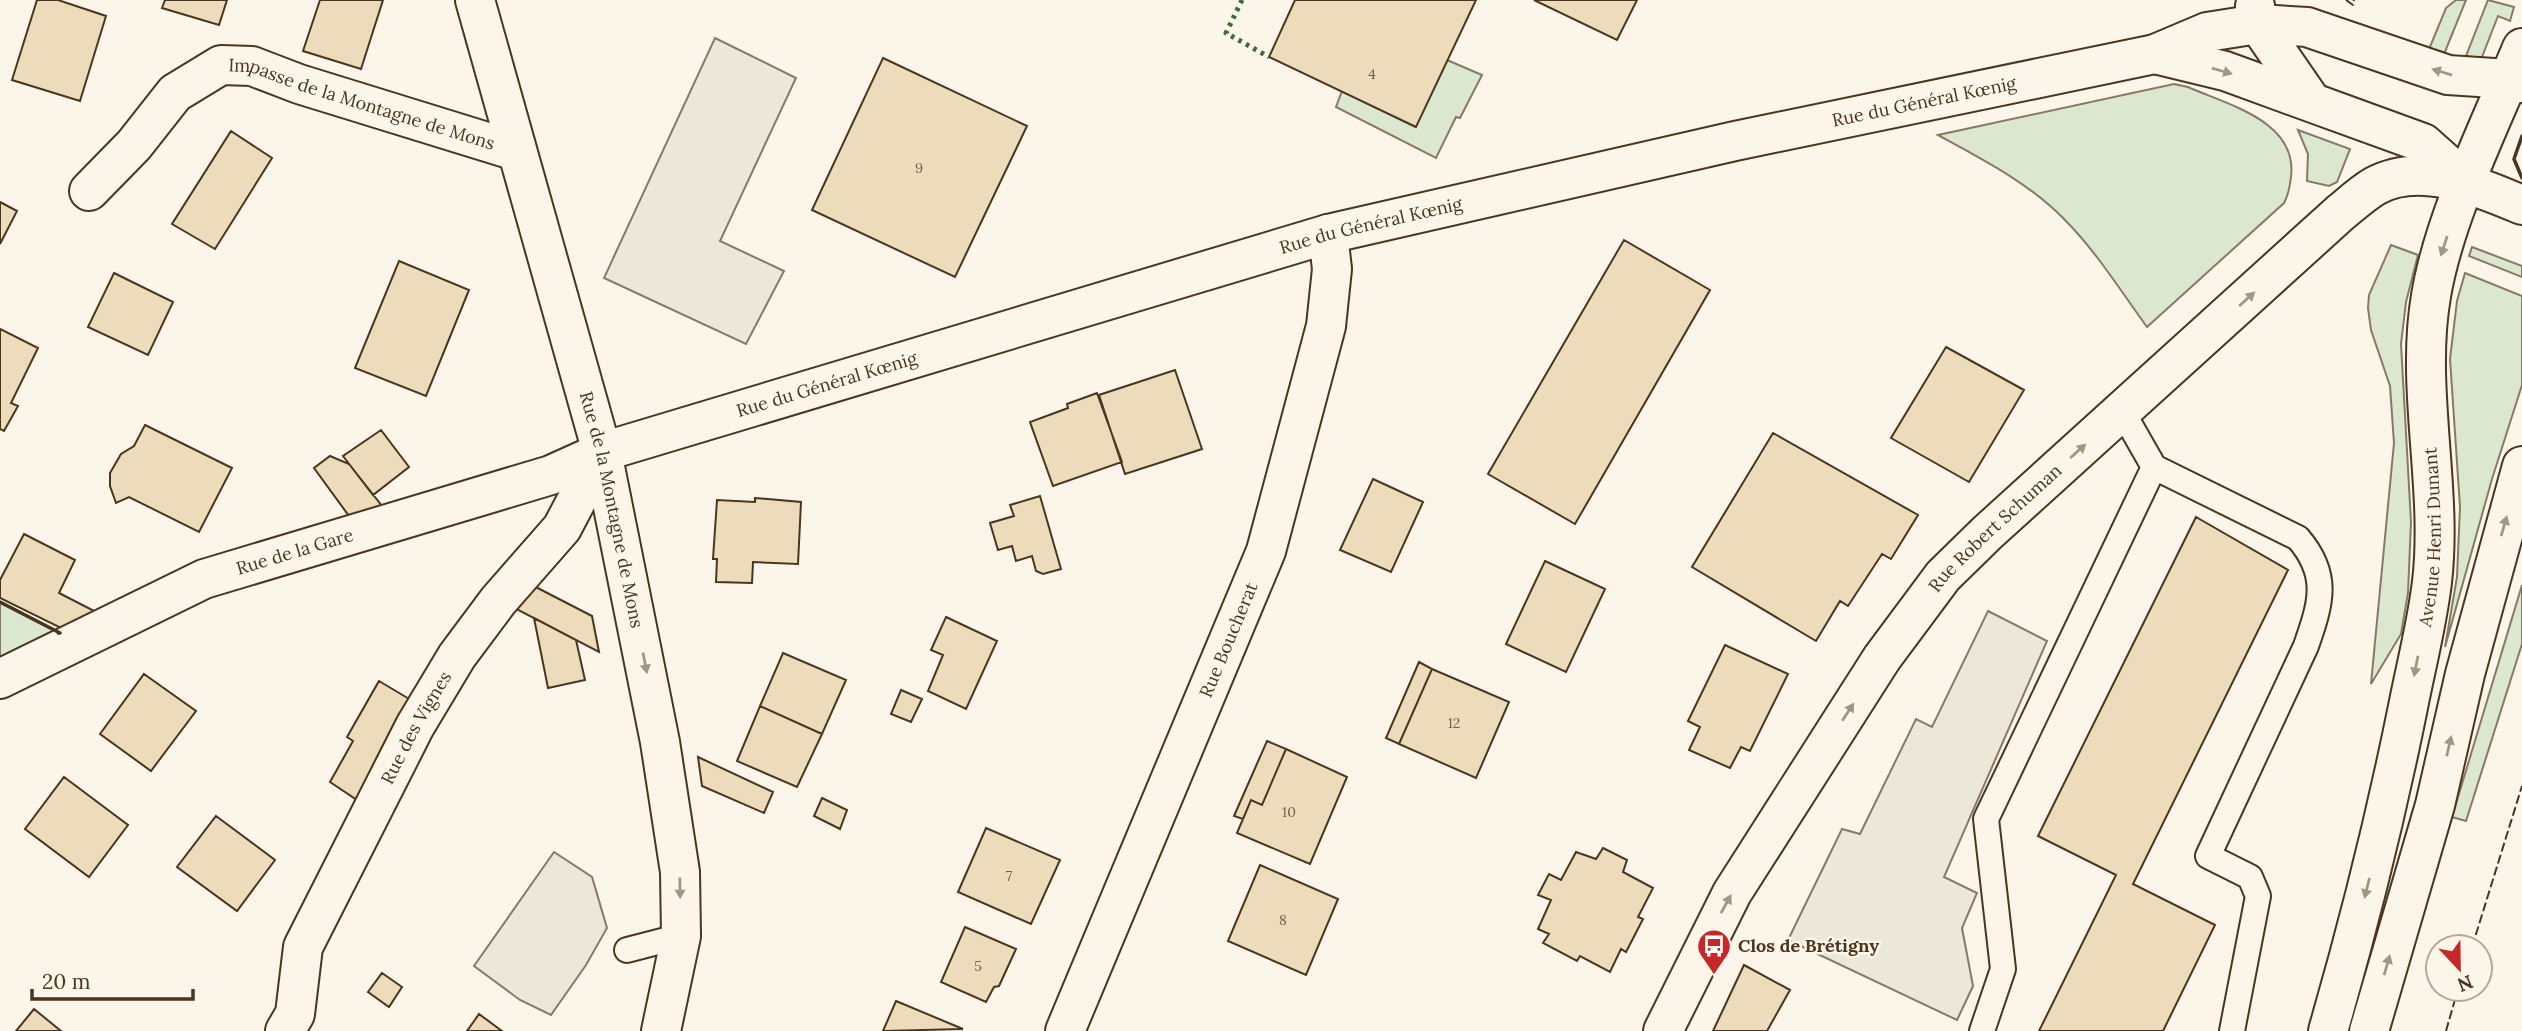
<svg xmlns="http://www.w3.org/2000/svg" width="2522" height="1031" viewBox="0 0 2522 1031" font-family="Lora,serif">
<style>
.green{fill:#dce7d0;stroke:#887966;stroke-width:2}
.parking{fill:#ede7d9;stroke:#887966;stroke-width:2}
.building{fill:#ecdcbc;stroke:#4a3520;stroke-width:2}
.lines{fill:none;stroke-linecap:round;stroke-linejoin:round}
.lane-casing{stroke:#4a3520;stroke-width:28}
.street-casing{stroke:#4a3520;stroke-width:42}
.primary-casing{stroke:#4a3520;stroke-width:42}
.lane{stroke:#fbf6e9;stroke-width:24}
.street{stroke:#fbf6e9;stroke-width:38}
.primary{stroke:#fbf6e9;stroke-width:38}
.hedge{stroke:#436837;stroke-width:5;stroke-dasharray:3.5 5;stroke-linecap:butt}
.fence{stroke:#4a3520;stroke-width:2;stroke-dasharray:9 3.5;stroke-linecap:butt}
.wall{stroke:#4a3520;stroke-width:3.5}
.oneway{fill:#a29684}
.labels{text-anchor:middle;stroke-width:5;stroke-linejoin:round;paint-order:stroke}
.number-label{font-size:14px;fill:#725f47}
.street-label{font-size:18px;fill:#4a3520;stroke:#fbf6e9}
.poi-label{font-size:18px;font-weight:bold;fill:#4a3520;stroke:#fbf6e9;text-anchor:start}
</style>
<rect width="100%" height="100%" fill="#fbf6e9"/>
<path class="green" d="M2456 0H2466L2440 64 2425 59 2446 8Z
M2488 0 2514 7 2510 21 2498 16 2480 62 2466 56Z
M1447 60 1482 75 1460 118 1456 117 1436 158 1336 107 1342 91 1415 127Z
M2174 84 2188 87C2228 105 2298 121 2291 177 2290 186 2289 194 2284 203L2147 327C2120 290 2096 251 2064 219 2029 183 1982 159 1938 135Z
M2298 130 2350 149 2337 182 2329 186 2307 181 2308 154Z
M2391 245 2418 255 2406 302 2401 344 2411 522 2408 593 2401 634 2371 684 2394 443 2390 386 2371 330 2368 308 2369 295Z
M2472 247 2522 266V277L2469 256Z
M2465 273 2522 296V385L2492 479 2445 647 2457 577 2460 507 2450 359 2457 301Z
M2522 585V644L2466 821 2452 817Z
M0 602 60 633 0 660Z"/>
<path class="parking" d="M715 38 796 78 720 241 784 271 746 344 604 278Z
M1988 611 2047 641 1944 877 1977 893 1962 928 1973 986 1957 1020 1788 940 1842 829 1860 834 1916 719 1932 727Z
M554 852 592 877 607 928 586 965 551 1015 520 1000 474 966Z"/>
<path class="building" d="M37 0H58L106 16 80 101 12 80Z
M165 0H227L219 25 162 8Z
M320 0H383L361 69 303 51Z
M1295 0H1476L1416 127 1269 57Z
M1534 0H1637L1617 40Z
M883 58 1027 126 955 277 812 210Z
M231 131 272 158 215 249 172 224Z
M0 202 17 211 0 244Z
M1624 240 1710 290 1575 524 1488 474Z
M399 261 469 290 426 396 355 368Z
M114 273 173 302 148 355 88 327Z
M0 329 38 348 11 403 18 406 4 431 0 429Z
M1946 347 2024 390 1969 482 1891 438Z
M1175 370 1202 449 1125 474 1099 395Z
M1097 393 1122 462 1053 486 1030 422 1068 408 1067 404Z
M145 425 232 468 199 532 129 497 116 503 110 486V473L121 454 134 446Z
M381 430 409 467 373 495 343 456Z
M1773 433 1918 515 1891 559 1882 554 1848 606 1840 601 1816 641 1692 567Z
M330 456 349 464 382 506 349 516 314 468Z
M1373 479 1423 502 1391 572 1340 550Z
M1040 496 1061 569 1043 574 1036 571 1032 556 1016 561 1012 546 998 550 990 523 1014 516 1010 505Z
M755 498 801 502 798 564 753 562 752 583 716 582 717 559H713L717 500 755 502Z
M2196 517 2288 570 2133 884 2215 925 2163 1031H2039L2116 875 2038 836Z
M24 534 75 560 59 593 102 615 67 631 0 598V580Z
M1545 561 1605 589 1566 672 1506 644Z
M526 582 592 616 599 652 507 604Z
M946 617 997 641 966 709 928 691 943 655 931 650Z
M534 618 576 640 585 680 548 688Z
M1725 645 1788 674 1750 751 1741 747 1730 768 1689 750 1700 727 1688 721Z
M783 653 846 680 822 734 760 706Z
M1419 662 1432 669 1399 744 1386 738Z
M1432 669 1509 702 1476 778 1399 744Z
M144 674 196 711 151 771 100 734Z
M379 681 416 703 363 804 330 782 353 741 347 737Z
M901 690 922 699 911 722 891 714Z
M760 706 822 734 797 787 737 761Z
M1267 741 1286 749 1262 805 1251 800 1243 819 1234 816Z
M1286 749 1347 777 1310 864 1237 833 1251 800 1262 805Z
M698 757 773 792 764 813 702 786Z
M64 777 128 825 89 877 25 829Z
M822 798 847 810 840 829 814 816Z
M216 816 275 860 237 911 177 867Z
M986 828 1060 860 1031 924 958 892Z
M1603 848 1627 860 1623 872 1653 888 1638 917 1643 919 1626 952 1621 949 1610 972 1580 956 1577 961 1543 943 1549 934 1538 929 1551 900 1538 895 1549 874 1561 880 1576 852 1596 859Z
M1260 865 1338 899 1306 975 1228 941Z
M965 927 1016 949 999 986 994 987 986 1002 941 982Z
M1744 965 1790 990 1767 1031H1713Z
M382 973 402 987 389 1007 368 992Z
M896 1001 963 1029 883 1031Z
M34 1009 61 1031H16Z
M479 1014 502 1031H467Z"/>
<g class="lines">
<g class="lane-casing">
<path id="lane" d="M2154 467 2298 538C2330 575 2321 603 2306 646L2208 856 2250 877 2258 896 2232 1031
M627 950 681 936
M1982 1031 2003 969 1986 819 2154 467 2122 411"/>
</g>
<g class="street-casing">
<g id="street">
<path id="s1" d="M475 0 602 452 660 742 680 872 681 936 661 1031"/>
<path d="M2255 6 2258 24 2311 101"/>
<path d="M2155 54 2225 71 2423 143 2468 183"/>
<path id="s2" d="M89 191 134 145 175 93 221 65 252 66 299 84 516 151"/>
<path id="s3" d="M0 679 204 579 551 475 602 452 1328 234 1735 141 2155 54 2207 32 2258 24 2307 27 2448 75 2509 79 2522 83"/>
<path id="s4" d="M285 1031 295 1014 303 947 415 726 457 656 498 601 562 528 602 452"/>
<path id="s5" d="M1065 1031 1266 551 1326 326 1332 269 1328 234"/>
<path id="s6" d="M1663 1031 1732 893 1882 658 1943 576 1987 533 2340 213C2351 204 2363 193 2375 186 2420 161 2479 187 2522 205"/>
</g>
</g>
<g class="primary-casing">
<g id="primary">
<path id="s7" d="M2328 1031C2359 924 2386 816 2408 707 2416 666 2427 624 2432 582 2443 488 2415 388 2431 296 2444 217 2491 123 2522 48"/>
<path d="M2369 1031 2435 805 2465 674 2522 466"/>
</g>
</g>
<use href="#lane" class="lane"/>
<use href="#street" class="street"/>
<use href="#primary" class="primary"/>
<path class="hedge" d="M1242 0 1226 33 1269 57"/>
<path class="fence" d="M2346 0 2353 5 2354 0
M0 602 60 633 57 634
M2472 947 2522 786
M2446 1031 2458 989"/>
<path class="wall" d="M2522 136 2514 159 2522 178
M0 602 60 633"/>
</g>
<defs><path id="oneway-solid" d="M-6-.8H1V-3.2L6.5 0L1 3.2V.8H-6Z" transform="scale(1.75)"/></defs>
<g class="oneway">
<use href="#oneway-solid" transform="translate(2222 71) rotate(16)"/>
<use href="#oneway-solid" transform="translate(2442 72) rotate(-163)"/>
<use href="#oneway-solid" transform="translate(2444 246) rotate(108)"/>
<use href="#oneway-solid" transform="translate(2247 299) rotate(-42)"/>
<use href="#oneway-solid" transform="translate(2078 451) rotate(-42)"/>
<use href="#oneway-solid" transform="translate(2504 526) rotate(-74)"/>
<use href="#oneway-solid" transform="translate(645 663) rotate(79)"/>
<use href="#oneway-solid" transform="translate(2416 666) rotate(101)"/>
<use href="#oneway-solid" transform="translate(1848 712) rotate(-57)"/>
<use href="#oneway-solid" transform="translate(2449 746) rotate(-77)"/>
<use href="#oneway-solid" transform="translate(680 888) rotate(89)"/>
<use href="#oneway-solid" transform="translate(2367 888) rotate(104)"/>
<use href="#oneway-solid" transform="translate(1726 904) rotate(-61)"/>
<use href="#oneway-solid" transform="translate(2387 965) rotate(-74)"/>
</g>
<defs>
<g id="bus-pin" transform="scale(1.75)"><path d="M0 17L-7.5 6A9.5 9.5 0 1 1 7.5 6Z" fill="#c62828" stroke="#fbf6e9"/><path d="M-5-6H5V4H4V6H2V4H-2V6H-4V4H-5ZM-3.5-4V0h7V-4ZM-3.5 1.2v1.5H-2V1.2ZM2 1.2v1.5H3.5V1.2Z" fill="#fff"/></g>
</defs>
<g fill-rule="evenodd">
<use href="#bus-pin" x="1714" y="946"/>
</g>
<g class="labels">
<g class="number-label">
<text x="1372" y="79">4</text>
<text x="919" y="173">9</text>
<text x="1454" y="728">12</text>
<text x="1289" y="817">10</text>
<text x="1009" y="881">7</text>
<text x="1283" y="925">8</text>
<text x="978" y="971">5</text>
</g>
<g class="street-label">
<text dy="6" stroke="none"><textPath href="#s3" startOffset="2014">Rue du Général Kœnig</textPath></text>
<text dy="6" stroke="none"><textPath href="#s2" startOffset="331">Impasse de la Montagne de Mons</textPath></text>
<text dy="6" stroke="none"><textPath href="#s3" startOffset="1447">Rue du Général Kœnig</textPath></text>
<text dy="6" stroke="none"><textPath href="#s3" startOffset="880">Rue du Général Kœnig</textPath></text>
<text dy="6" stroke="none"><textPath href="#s1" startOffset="528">Rue de la Montagne de Mons</textPath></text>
<text dy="6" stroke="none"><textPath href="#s6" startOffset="606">Rue Robert Schuman</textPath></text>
<text dy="6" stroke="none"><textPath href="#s7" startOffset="506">Avenue Henri Dunant</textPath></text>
<text dy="6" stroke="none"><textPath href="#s3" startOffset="322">Rue de la Gare</textPath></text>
<text dy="6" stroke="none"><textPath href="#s5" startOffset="424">Rue Boucherat</textPath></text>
<text dy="6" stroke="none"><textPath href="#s4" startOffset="334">Rue des Vignes</textPath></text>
</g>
<g class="poi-label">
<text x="1738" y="952">Clos de Brétigny</text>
</g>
</g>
<g transform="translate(2459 968) rotate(158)"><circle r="33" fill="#fbf6e9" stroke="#b4a999" stroke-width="2"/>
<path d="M0-5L12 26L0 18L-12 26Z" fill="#c62828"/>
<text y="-10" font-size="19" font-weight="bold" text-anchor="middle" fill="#4a3520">N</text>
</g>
<path d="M32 989v10h161v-10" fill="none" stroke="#4a3520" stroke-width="3.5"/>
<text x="42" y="989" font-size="21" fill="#4a3520" stroke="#fbf6e9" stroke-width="5" paint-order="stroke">20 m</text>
</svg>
